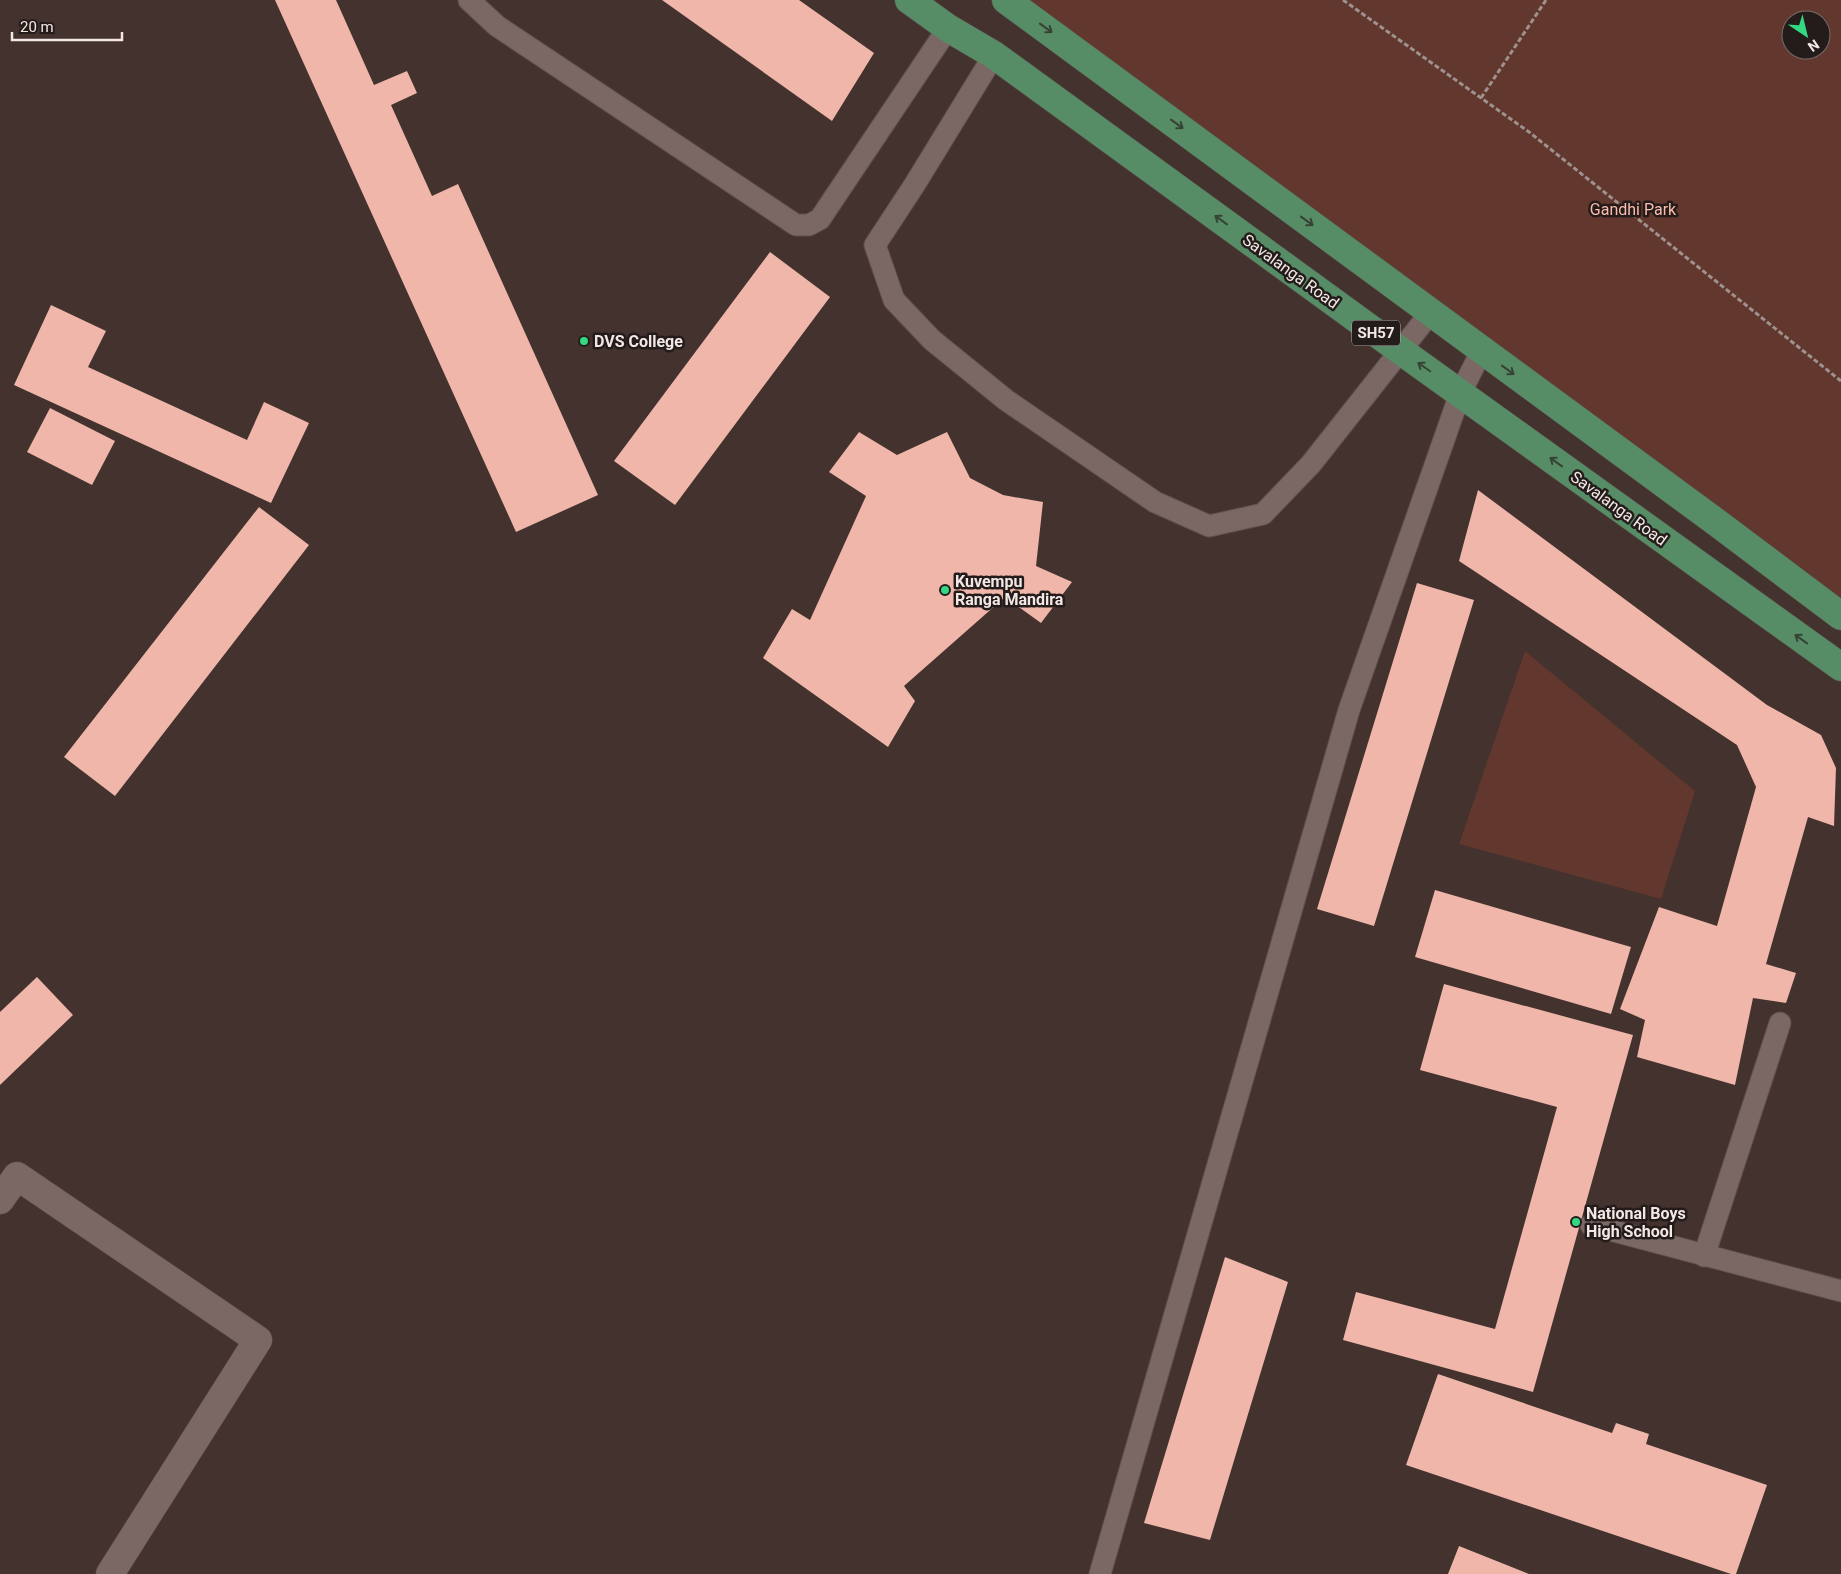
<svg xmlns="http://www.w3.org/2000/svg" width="1841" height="1574" viewBox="0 0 1841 1574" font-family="Roboto,sans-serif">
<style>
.green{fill:#62372d;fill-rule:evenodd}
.building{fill:#efb6a9}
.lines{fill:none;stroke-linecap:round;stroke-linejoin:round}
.service-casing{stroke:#5e504d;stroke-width:23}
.minor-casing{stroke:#5e504d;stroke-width:29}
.primary-casing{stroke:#5e504d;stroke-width:29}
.path{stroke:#9f918e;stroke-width:3;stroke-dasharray:5 2.5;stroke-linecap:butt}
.service{stroke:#7b6864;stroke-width:21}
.minor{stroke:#7b6864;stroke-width:28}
.primary{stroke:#568c66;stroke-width:28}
.oneway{stroke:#364335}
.poi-dot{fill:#34d881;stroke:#241c1a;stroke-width:2}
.labels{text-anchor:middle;stroke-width:5;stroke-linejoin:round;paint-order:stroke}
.shield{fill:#241c1a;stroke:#b5aba8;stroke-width:1}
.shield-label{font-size:15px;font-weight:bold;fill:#f3e8e5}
.park-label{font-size:16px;fill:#fcbbac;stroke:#241c1a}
.street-label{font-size:16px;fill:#f3e8e5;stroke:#241c1a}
.poi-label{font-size:16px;font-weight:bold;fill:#f3e8e5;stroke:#241c1a;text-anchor:start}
</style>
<rect width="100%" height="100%" fill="#43322e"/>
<path class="green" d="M991 0H1841V618ZM1791 20H1821V50H1791Z
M1525 651 1695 791 1661 899 1459 844Z"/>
<path class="building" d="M275 0H336L374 85 407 71 417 93 391 105 432 196 458 184 598 495 516 532Z
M662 0H799L874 53 832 121Z
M770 252 830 297 675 505 614 461Z
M51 305 106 331 88 367 247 440 264 402 309 423 271 503 14 385Z
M50 408 115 441 92 485 27 452Z
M859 432 897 455 947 432 970 478 1003 495 1043 502 1036 566 1072 582 1041 623 1005 597 904 686 915 701 888 747 763 658 792 609 810 620 866 496 829 472Z
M1478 490 1767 705 1821 735 1836 768 1834 826 1808 817 1766 964 1796 973 1786 1003 1753 998 1735 1085 1637 1057 1645 1020 1620 1009 1659 907 1717 926 1756 787 1737 745 1459 561Z
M259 507 309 545 115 796 64 757Z
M1417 583 1474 600 1374 926 1317 909Z
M1435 890 1631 947 1611 1014 1415 957Z
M37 977 73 1015 0 1085V1012Z
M1444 984 1633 1035 1533 1392 1343 1340 1356 1292 1495 1329 1557 1107 1420 1070Z
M1225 1257 1288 1282 1210 1540 1144 1523Z
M1438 1374 1612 1433 1616 1423 1649 1434 1646 1444 1767 1485 1736 1574H1731L1406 1465Z
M1459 1546 1529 1574H1448Z"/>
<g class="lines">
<g class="service-casing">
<path id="service" d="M469 0 497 26 796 225H809L820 219 948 28
M994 55 915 184 875 245 894 300 932 340 1006 400 1155 502 1209 526 1263 514 1311 464 1431 312
M1591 1225 1841 1291
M1704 1256 1780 1023
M1100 1574 1349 710 1460 394 1482 350"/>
</g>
<g class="minor-casing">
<path id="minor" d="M0 1200 17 1176 258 1340 110 1574"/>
</g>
<g class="primary-casing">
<path id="primary" d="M909 0 948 28 994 55 1401 351 1841 667
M1006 0 1716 522 1841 616"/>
</g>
<path class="path" d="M1343 0 1529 132 1841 381
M1481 98 1546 0"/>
<use href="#service" class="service"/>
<use href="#minor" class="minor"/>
<use href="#primary" class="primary"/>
</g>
<defs><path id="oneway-shaft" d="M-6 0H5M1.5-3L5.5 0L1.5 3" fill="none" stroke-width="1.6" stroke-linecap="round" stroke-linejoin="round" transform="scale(1.25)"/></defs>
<g class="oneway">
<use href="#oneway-shaft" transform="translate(1046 28) rotate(36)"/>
<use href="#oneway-shaft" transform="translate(1177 124) rotate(36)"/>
<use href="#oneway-shaft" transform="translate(1221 220) rotate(-144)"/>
<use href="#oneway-shaft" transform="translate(1307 221) rotate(36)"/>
<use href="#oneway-shaft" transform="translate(1424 367) rotate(-145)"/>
<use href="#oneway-shaft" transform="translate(1508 370) rotate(36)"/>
<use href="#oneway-shaft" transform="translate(1556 462) rotate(-144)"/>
<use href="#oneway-shaft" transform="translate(1801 639) rotate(-144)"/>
</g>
<g class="poi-dot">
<circle cx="584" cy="341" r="5"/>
<circle cx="945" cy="590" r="5"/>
<circle cx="1576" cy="1222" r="5"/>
</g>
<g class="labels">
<rect class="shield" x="1352" y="320.5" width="48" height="25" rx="4"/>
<g class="shield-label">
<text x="1376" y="338">SH57</text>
</g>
<g class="park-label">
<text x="1633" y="215">Gandhi Park</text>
</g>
<g class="street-label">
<text transform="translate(1291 271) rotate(36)" y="6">Savalanga Road</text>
<text transform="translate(1619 508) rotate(36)" y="6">Savalanga Road</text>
</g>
<g class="poi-label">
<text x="594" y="347">DVS College</text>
<text x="955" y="587">Kuvempu<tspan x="955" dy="18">Ranga Mandira</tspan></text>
<text x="1586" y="1219">National Boys<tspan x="1586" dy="18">High School</tspan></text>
</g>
</g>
<g transform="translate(1806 35) rotate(145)"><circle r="24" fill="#241c1a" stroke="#776e6b"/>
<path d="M0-4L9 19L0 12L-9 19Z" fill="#34d881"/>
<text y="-8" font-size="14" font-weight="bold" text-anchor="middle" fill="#f3e8e5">N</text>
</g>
<path d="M12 32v8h110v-8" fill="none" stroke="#f3e8e5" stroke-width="2.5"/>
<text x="20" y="32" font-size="15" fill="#f3e8e5" stroke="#241c1a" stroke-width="4" paint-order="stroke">20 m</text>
</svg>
